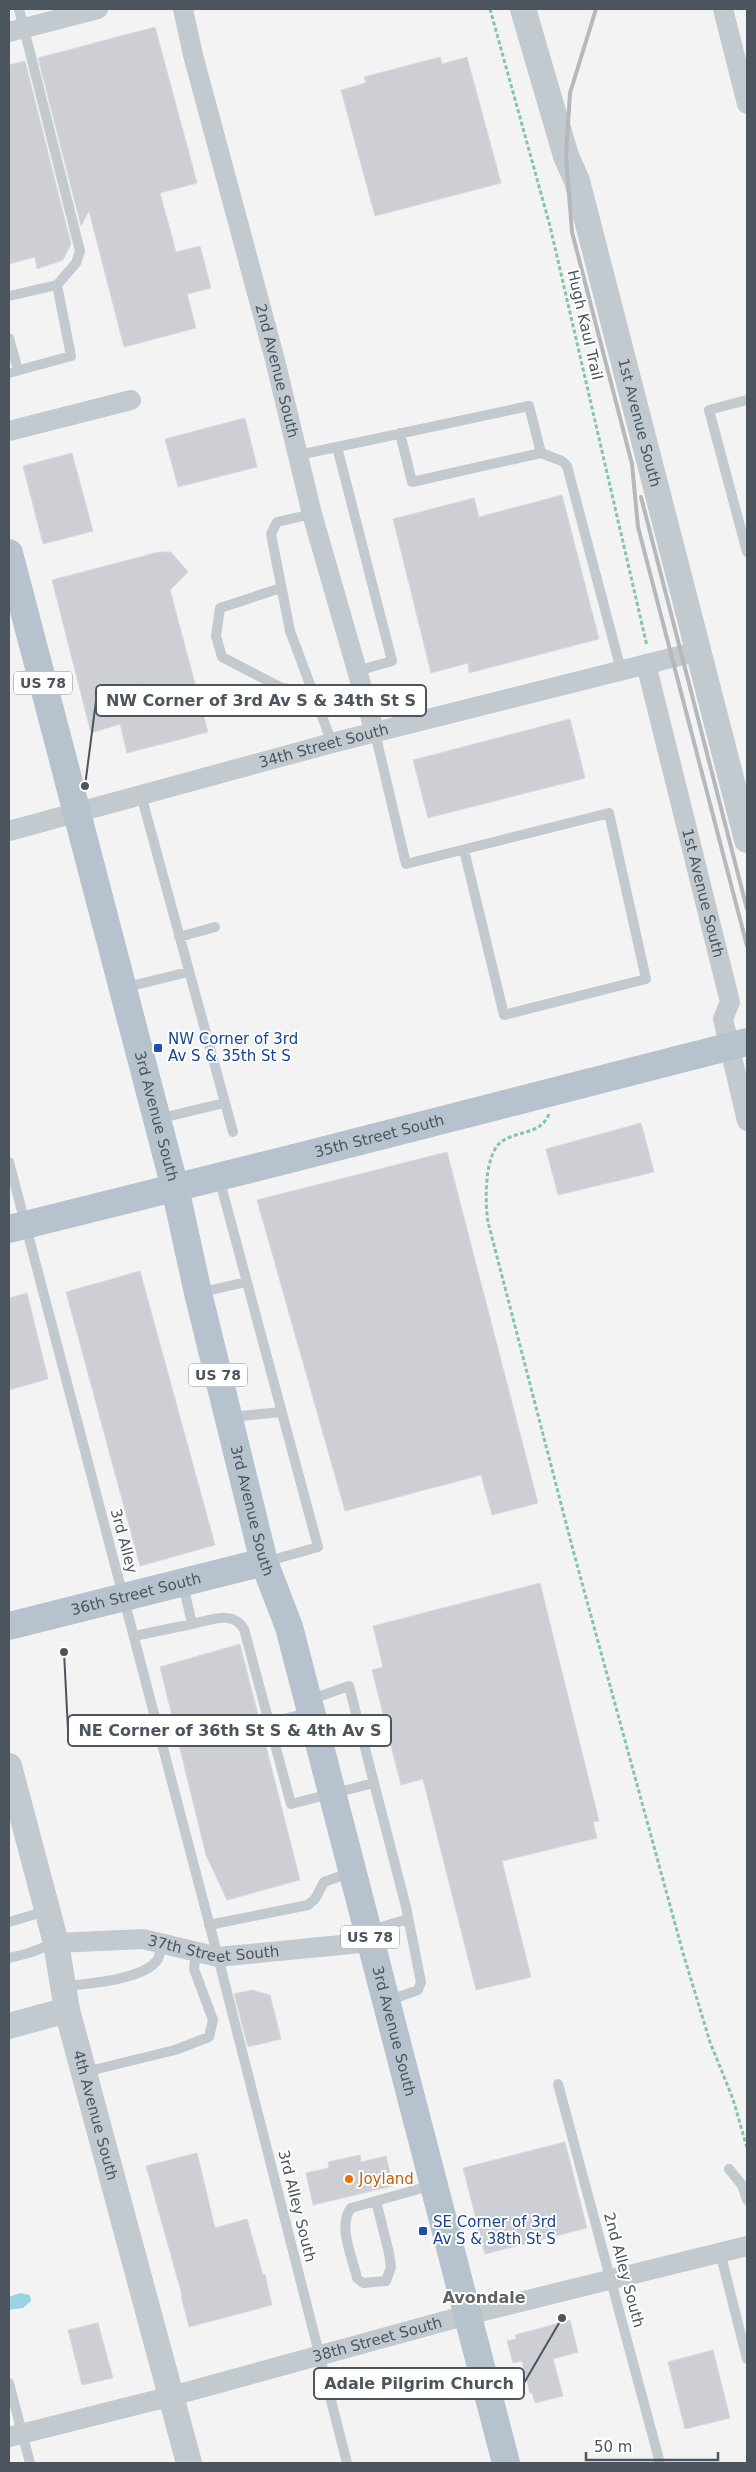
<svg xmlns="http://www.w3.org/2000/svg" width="756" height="2472" viewBox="0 0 756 2472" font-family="'DejaVu Sans',sans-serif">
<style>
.water{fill:#9ad4e3}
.building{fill:#cdcfd4;stroke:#d7d9dd}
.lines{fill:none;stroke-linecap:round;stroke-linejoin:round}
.path{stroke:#83c6a5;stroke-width:3;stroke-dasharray:4 2.5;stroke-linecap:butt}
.service{stroke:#c2c9cf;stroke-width:10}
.minor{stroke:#c2c9cf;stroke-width:20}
.tertiary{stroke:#c2c9cf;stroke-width:26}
.primary{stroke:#b6c2cd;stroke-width:28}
.rail{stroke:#b5b8bc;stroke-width:4}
.primary-bridge{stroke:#b6c2cd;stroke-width:28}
.transit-dot{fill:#1a4fb4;stroke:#fff;stroke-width:2}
.food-dot{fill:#e8710a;stroke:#fff;stroke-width:2}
.labels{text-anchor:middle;stroke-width:4;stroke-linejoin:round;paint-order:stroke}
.shield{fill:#fff;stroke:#82888e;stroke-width:1}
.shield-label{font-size:14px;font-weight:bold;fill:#4c555e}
.street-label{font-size:15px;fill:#4c555e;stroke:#fff}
.transit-label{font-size:15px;fill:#164399;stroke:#fff;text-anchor:start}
.food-label{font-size:15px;fill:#c56008;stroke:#fff;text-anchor:start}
.neighbourhood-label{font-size:16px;font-weight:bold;fill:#606367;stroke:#fff}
.leader{fill:none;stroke:#4c555e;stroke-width:2}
.callout-dot{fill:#4c555e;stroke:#fff;stroke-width:2}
.callout{fill:#fff;stroke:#4c555e;stroke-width:2}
.callout-label{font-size:16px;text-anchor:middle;font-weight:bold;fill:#4c555e}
</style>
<rect width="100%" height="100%" fill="#f4f3f3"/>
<path class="water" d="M20 2293 30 2295 31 2301 23 2308 9 2310V2297Z"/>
<path class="building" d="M155 27 197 183 160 193 176 252 200 246 211 288 187 294 196 328 124 347 89 211 81 226 38 58Z
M440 57 442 64 467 57 501 183 375 216 341 90 366 83 364 77Z
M25 61 71 244 63 260 37 269 35 257 9 264V65Z
M245 418 257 467 178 487 165 439Z
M72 453 93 531 43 544 23 466Z
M562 495 599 639 469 673 468 663 431 673 393 519 474 498 479 517Z
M159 552H171L188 572 170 590 208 732 127 753 120 724 91 733 52 580Z
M570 719 585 778 428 818 413 760Z
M641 1123 654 1172 558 1195 546 1149Z
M447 1152 538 1503 492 1515 481 1475 345 1511 257 1200Z
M140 1271 215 1545 140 1566 66 1292Z
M27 1293 48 1379 9 1390V1298Z
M540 1583 599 1821 593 1822 597 1838 502 1861 531 1977 476 1990 423 1779 401 1785 372 1670 383 1667 373 1626Z
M240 1644 300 1880 227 1900 206 1855 160 1667Z
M252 1990 270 1995 281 2039 248 2047 234 1994Z
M565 2142 587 2228 485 2254 463 2168Z
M197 2153 215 2228 247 2219 263 2275 265 2274 272 2305 189 2327 181 2296 182 2295 146 2166Z
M360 2155 361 2162 386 2156 393 2186 313 2205 306 2173 329 2168 328 2162Z
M570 2320 578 2352 553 2359 563 2396 535 2403 532 2393H530L522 2361 513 2363 507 2341 516 2339 515 2335Z
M98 2323 113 2378 82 2385 68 2330Z
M713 2350 730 2418 685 2429 668 2362Z"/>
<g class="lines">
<path class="path" d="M490 9 550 226 647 646
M549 1114C540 1136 515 1130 500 1143 484 1157 485 1203 488 1222L573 1550 683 1953 710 2042 733 2099 747 2148"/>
<path class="service" d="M19 9 80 251 76 263 57 285
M9 296 57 285 71 356 9 373
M9 338 18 370
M747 400 709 410 747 552
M337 447 529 406 541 453 412 482 400 433
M541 453 562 461 567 466 621 670
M298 455 337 447 392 661 357 671
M312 514 277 522 271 534 290 631 332 743
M281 588 220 608 216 636 222 657 280 687 313 695
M375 733 406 864 609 813 646 979 504 1015 464 850
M141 795 233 1132
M179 937 215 927
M123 988 188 972
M158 1119 224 1103
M9 1162 218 1957 347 2463
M219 1178 318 1547 265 1562
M198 1293 246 1282
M230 1417 281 1412
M192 1624C212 1620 232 1610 244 1629L291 1804 374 1783
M134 1636 192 1624 183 1584
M309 1700 349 1686 406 1907 421 1982 418 1990 387 2001
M269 1723 310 1712
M9 1922 46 1911
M209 1925 308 1905 315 1899 324 1882 352 1872
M368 1931 408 1919
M9 1958 29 1953 55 1943
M63 1986C86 1984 145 1980 158 1959 160 1955 160 1948 161 1944
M85 2072 175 2050 209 2037 213 2020 194 1969 196 1952
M558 2084 660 2463
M729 2169 742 2185 747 2200
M376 2201 389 2253 391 2267 386 2281 363 2283 357 2278C353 2259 337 2225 351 2208L433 2185
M720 2252 747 2359
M9 2383 30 2463"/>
<g class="minor">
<path id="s1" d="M183 9 193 55 275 360 312 514 375 733"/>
<path d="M723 9 747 104"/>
<path d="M9 32 98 9"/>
<path d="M9 431 131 400"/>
<path id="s2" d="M646 664 730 1002 723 1019 747 1121"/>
<path id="s3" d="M9 831 332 743 699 651"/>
<path id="s4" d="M56 1943 143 1939 218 1957 371 1942"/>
<path id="s5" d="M9 2437 172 2396 467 2315 747 2246"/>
</g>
<g class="tertiary">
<path id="s6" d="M523 9 566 156 577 181 747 840"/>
<path id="s7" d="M9 1766 56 1943 67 2010 189 2463"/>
<path d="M9 2026 67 2010"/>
</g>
<g class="primary">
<path id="s8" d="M9 553 175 1188 198 1293 264 1562 289 1627 506 2463"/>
<path d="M9 1229 294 1158"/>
<path id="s9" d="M9 1626 264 1562"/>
</g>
<path class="rail" d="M596 9 570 93 566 156 572 232 632 464 638 527 747 946
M641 497 747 909"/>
<path class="primary-bridge" id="s10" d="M294 1158 747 1042"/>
</g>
<g class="transit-dot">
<rect x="153" y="1043" width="10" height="10" rx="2.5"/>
<rect x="418" y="2226" width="10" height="10" rx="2.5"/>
</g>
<circle class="food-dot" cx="349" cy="2179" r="5"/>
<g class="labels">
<g class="shield">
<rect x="14" y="671.5" width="58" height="23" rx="4"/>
<rect x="189" y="1363.5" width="58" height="23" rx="4"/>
<rect x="341" y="1925.5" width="58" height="23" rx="4"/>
</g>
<g class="shield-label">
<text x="43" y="688">US 78</text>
<text x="218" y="1380">US 78</text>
<text x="370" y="1942">US 78</text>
</g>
<g class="street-label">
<text transform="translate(585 325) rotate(77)" y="5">Hugh Kaul Trail</text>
<text dy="5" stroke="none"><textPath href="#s1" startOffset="374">2nd Avenue South</textPath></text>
<text dy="5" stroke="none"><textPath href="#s6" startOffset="430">1st Avenue South</textPath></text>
<text dy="5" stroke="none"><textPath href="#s3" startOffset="326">34th Street South</textPath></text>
<text dy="5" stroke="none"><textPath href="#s2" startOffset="236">1st Avenue South</textPath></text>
<text dy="5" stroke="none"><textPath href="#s8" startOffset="582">3rd Avenue South</textPath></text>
<text dy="5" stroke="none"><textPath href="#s10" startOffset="88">35th Street South</textPath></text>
<text dy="5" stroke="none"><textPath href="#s8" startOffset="988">3rd Avenue South</textPath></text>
<text transform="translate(124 1541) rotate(75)" y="5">3rd Alley</text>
<text dy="5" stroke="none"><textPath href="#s9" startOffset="131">36th Street South</textPath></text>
<text dy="5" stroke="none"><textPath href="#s4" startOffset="159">37th Street South</textPath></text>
<text dy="5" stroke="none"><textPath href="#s8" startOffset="1528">3rd Avenue South</textPath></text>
<text dy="5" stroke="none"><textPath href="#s7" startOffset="360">4th Avenue South</textPath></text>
<text transform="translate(297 2206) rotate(76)" y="5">3rd Alley South</text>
<text transform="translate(624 2270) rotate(75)" y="5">2nd Alley South</text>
<text dy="5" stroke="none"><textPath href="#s5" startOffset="381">38th Street South</textPath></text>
</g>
<g class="transit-label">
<text x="168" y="1044">NW Corner of 3rd<tspan x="168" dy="17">Av S &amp; 35th St S</tspan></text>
<text x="433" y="2227">SE Corner of 3rd<tspan x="433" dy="17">Av S &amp; 38th St S</tspan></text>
</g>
<g class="food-label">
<text x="359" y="2184">Joyland</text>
</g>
<g class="neighbourhood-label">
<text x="484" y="2303">Avondale</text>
</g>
</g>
<path class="leader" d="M85 786L96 701M64 1652L68 1730M562 2318L524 2383"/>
<g class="callout-dot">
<circle cx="85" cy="786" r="5"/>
<circle cx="64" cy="1652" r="5"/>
<circle cx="562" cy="2318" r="5"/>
</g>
<g class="callout">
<rect x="96" y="685" width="330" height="31" rx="5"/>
<rect x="68" y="1715" width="323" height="31" rx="5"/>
<rect x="314" y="2368" width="210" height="31" rx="5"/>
</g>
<g class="callout-label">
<text x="261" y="706">NW Corner of 3rd Av S &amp; 34th St S</text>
<text x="230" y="1736">NE Corner of 36th St S &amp; 4th Av S</text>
<text x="419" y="2389">Adale Pilgrim Church</text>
</g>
<rect width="756" height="2472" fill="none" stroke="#4c555e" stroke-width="20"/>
<path d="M586 2452v8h132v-8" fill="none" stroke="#4c555e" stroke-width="2.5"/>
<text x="594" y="2452" font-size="15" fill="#4c555e" stroke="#ffffff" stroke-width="4" paint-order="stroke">50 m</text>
</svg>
